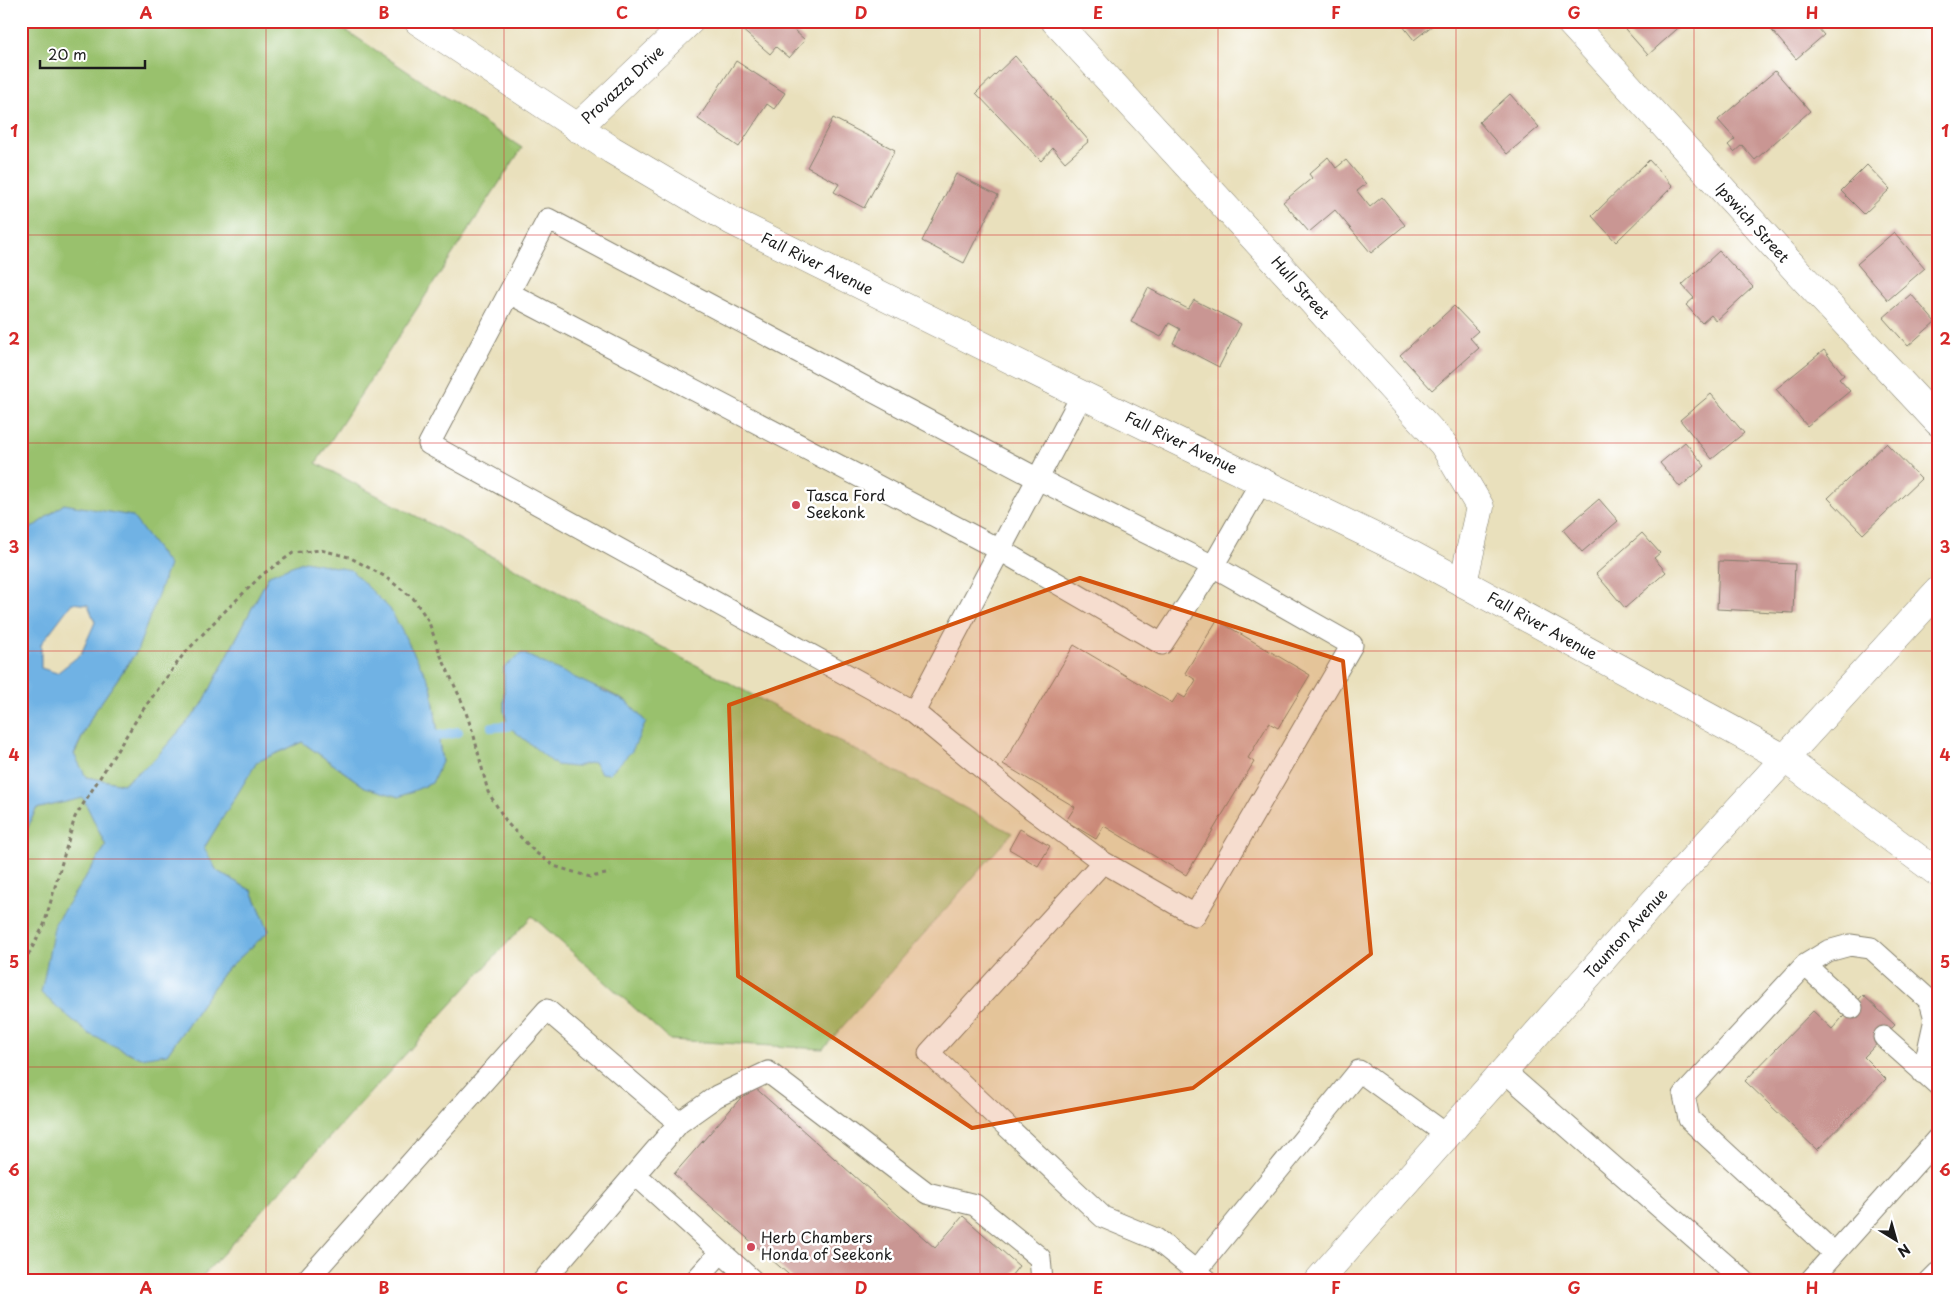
<svg xmlns="http://www.w3.org/2000/svg" width="1959" height="1302" viewBox="0 0 1959 1302" font-family="'Playpen Sans',sans-serif">
<style>
.green{fill:#99c16d;stroke:#5a6e44;fill-rule:evenodd}
.water{fill:#6fb2e4;stroke:#466780;fill-rule:evenodd}
.lines{fill:none;stroke-linecap:round;stroke-linejoin:round}
.stream{stroke:#6fb2e4;stroke-width:10}
.building{fill:#c99693}
.service-casing{stroke:#827e6c;stroke-width:23}
.minor-casing{stroke:#827e6c;stroke-width:29}
.secondary-casing{stroke:#827e6c;stroke-width:29}
.trunk-casing{stroke:#827e6c;stroke-width:29}
.path{stroke:#827e6c;stroke-width:3;stroke-dasharray:4 4;stroke-linecap:butt}
.service{stroke:#fff;stroke-width:21}
.minor{stroke:#fff;stroke-width:28}
.secondary{stroke:#fff;stroke-width:28}
.trunk{stroke:#fff;stroke-width:28}
.marked{fill:#d4530e;fill-opacity:0.2;stroke:#d4530e;stroke-width:4;stroke-linejoin:round}
.grid{fill:none;stroke:#d62828;stroke-width:1;stroke-opacity:0.55}
.poi-dot{fill:#d1495b;stroke:#fff;stroke-width:2}
.labels{text-anchor:middle;stroke-width:5;stroke-linejoin:round;paint-order:stroke}
.street-label{font-size:15px;fill:#1c1c1c;stroke:#fff}
.poi-label{font-size:15px;fill:#1c1c1c;stroke:#fff;text-anchor:start}
.neatline{fill:none;stroke:#d62828;stroke-width:2}
.grid-label{font-size:16px;text-anchor:middle;font-weight:bold;fill:#d62828}
</style>
<rect width="100%" height="100%" fill="#fff"/>
<filter id="ink" filterUnits="userSpaceOnUse"><feTurbulence type="fractalNoise" baseFrequency=".02" numOctaves="2"/><feDisplacementMap in="SourceGraphic" scale="10" xChannelSelector="R" yChannelSelector="G"/><feConvolveMatrix kernelMatrix="1 2 1 2 8 2 1 2 1" color-interpolation-filters="sRGB"/></filter>
<filter id="wash" filterUnits="userSpaceOnUse"><feTurbulence type="fractalNoise" baseFrequency=".0096" numOctaves="4" result="noise"/><feDisplacementMap in="SourceGraphic" scale="20" xChannelSelector="R" yChannelSelector="G"/><feGaussianBlur stdDeviation="1.12" result="paint"/><feColorMatrix in="noise" values="0 0 0 0 0 0 0 0 0 0 0 0 0 0 0 0 0 1.4 0 .05"/><feComposite in="paint" operator="in"/></filter>
<g filter="url(#wash)">
<rect width="100%" height="100%" fill="#e9e0bc"/>
<path class="green" d="M21 21H332L522 148 316 463 1012 833 823 1049 670 1040 532 916 198 1281H21V843L36 809 83 797 106 846 55 923 167 1054 224 972 269 931 252 891 217 871 204 848 257 761 302 742 365 787 442 762 431 685 269 575 202 705 153 761 123 784 86 777 74 755 93 714 137 651 64 504 21 536ZM601 688 627 702 646 722 601 773 594 762Z"/>
<path class="water" d="M64 504 132 516 169 565 137 651 93 714 74 754 86 777 123 784 153 761 202 705 269 575 305 561 351 570 390 609 431 685 442 762 432 783 399 797 365 787 302 742 257 762 204 848 217 871 252 891 269 931 224 972 167 1054 140 1058 89 1034 41 993 55 923 106 846 83 798 36 809 21 843V536ZM72 603 88 605 95 622 81 654 57 673 41 668V644Z
M522 653 627 702 646 722 632 751 609 774 601 773 594 762 574 767 556 765 508 726 504 711V667Z"/>
<g class="lines">
<path class="stream" d="M492 727 508 726
M438 736 458 732"/>
</g>
<g id="blocks">
<path class="building" d="M745 21H784L805 40 789 58 776 47 770 54 740 28Z
M1399 21H1438L1414 40Z
M1618 21H1686L1648 55Z
M1774 21H1812L1824 35 1796 59 1768 26Z
M1015 56 1089 141 1065 162 1053 148 1041 161 976 93Z
M736 61 785 93 774 109 767 104 739 147 698 119Z
M1775 71 1810 111 1755 160 1742 145 1734 152 1728 145 1735 139 1718 120Z
M1510 94 1539 127 1507 154 1479 122Z
M833 118 895 150 864 208 834 192 839 184 807 167Z
M1328 157 1336 168 1346 160 1366 184 1357 191 1370 207 1382 197 1405 225 1371 253 1335 210 1309 232 1283 202 1312 178 1309 174Z
M1649 160 1673 186 1616 242 1592 216Z
M1867 165 1890 189 1864 214 1841 191Z
M956 174 998 195 964 263 922 241Z
M1894 232 1925 268 1888 300 1857 264Z
M1719 251 1753 287 1716 321 1711 315 1702 323 1686 305 1694 298 1682 285Z
M1148 288 1188 309 1194 300 1241 324 1219 367 1173 343 1180 329 1169 323 1161 337 1131 322Z
M1911 294 1935 322 1908 346 1883 318Z
M1454 306 1478 331 1470 338 1479 348 1432 390 1400 355Z
M1824 350 1844 375 1839 379 1850 391 1807 426 1776 389Z
M1711 394 1744 433 1712 459 1680 420Z
M1685 442 1705 466 1680 487 1660 463Z
M1886 443 1921 479 1863 534 1828 498Z
M1599 499 1618 521 1582 552 1563 530Z
M1642 533 1660 553 1654 558 1666 572 1625 608 1596 574Z
M1719 561 1795 564 1793 613 1717 609Z
M1217 620 1310 675 1278 728 1269 723 1248 758 1254 762 1186 875 1104 826 1096 839 1066 821 1075 807 1003 764 1074 645 1172 703 1178 694 1185 698 1196 680 1185 673Z
M1020 829 1050 846 1038 866 1009 849Z
M1863 995 1895 1025 1864 1057 1886 1079 1817 1150 1745 1081 1813 1011 1832 1029Z
M752 1085 935 1248 963 1216 1019 1266 1007 1281H796L674 1174Z"/>
</g>
</g>
<g filter="url(#ink)">
<use href="#blocks" fill-opacity="0" stroke="#827e6c" stroke-width="1"/>
<g class="lines">
<g class="service-casing">
<path id="service" d="M509 293 1000 550 1162 644 1213 566 1352 645 1195 915 1103 862 1032 809 914 712
M1082 395C1026 501 970 606 914 712L429 444 548 219 1038 479 1213 566 1261 482
M1103 862 929 1053 1103 1217 1156 1239 1208 1281
M1805 965 1852 1008
M1884 1037 1938 1085
M1504 1071 1744 1281
M635 1174 753 1281
M1834 1253 1689 1119 1684 1095 1805 965 1828 951 1850 945 1871 948 1930 1001 1935 1019 1923 1073
M1196 1271 1359 1071 1447 1135
M306 1281 547 1010 679 1123
M543 1281 679 1123 717 1096 768 1072 927 1193 975 1205 1040 1258 1042 1281
M695 1281 721 1252
M1810 1281 1938 1138
M1930 1281 1938 1273"/>
</g>
<g class="minor-casing">
<path id="minor" d="M1055 21 1443 444 1480 507 1463 583
M1569 21 1798 272 1938 422
M577 128 690 21"/>
</g>
<g class="secondary-casing">
<path id="secondary" d="M418 21 612 150 732 221 1074 391 1412 555 1784 758 1938 873"/>
</g>
<g class="trunk-casing">
<path id="trunk" d="M1318 1281 1648 908 1938 591"/>
</g>
<path class="path" d="M21 969 44 925 75 817 142 711 183 655 219 617 263 574 293 553 321 550 349 557 384 576 413 598 428 620 441 656 463 704 474 736 488 792 508 824 535 852 554 866 590 877 611 873"/>
<use href="#service" class="service"/>
<use href="#minor" class="minor"/>
<use href="#secondary" class="secondary"/>
<use href="#trunk" class="trunk"/>
</g>
</g>
<path class="marked" d="M1080 578 1343 661 1371 954 1193 1088 972 1128 738 976 729 705Z"/>
<path class="grid" d="M266 21V1281M504 21V1281M742 21V1281M980 21V1281M1218 21V1281M1456 21V1281M1694 21V1281M21 235H1938M21 443H1938M21 651H1938M21 859H1938M21 1067H1938"/>
<g class="poi-dot">
<circle cx="796" cy="505" r="5"/>
<circle cx="751" cy="1247" r="5"/>
</g>
<g class="labels">
<g class="street-label">
<text transform="translate(623 85) rotate(-43)" y="5">Provazza Drive</text>
<text transform="translate(1752 223) rotate(48)" y="5">Ipswich Street</text>
<text transform="translate(817 264) rotate(26)" y="5">Fall River Avenue</text>
<text transform="translate(1300 288) rotate(48)" y="5">Hull Street</text>
<text transform="translate(1181 443) rotate(26)" y="5">Fall River Avenue</text>
<text transform="translate(1542 626) rotate(29)" y="5">Fall River Avenue</text>
<text transform="translate(1626 934) rotate(-48)" y="5">Taunton Avenue</text>
</g>
<g class="poi-label">
<text x="806" y="501">Tasca Ford<tspan x="806" dy="17">Seekonk</tspan></text>
<text x="761" y="1243">Herb Chambers<tspan x="761" dy="17">Honda of Seekonk</tspan></text>
</g>
</g>
<rect width="1959" height="1302" fill="none" stroke="#fff" stroke-width="55"/>
<g transform="translate(1896 1240) rotate(143)" stroke="#ffffff" stroke-width="4" paint-order="stroke">
<path d="M0-4L9 19L0 12L-9 19Z" fill="#1c1c1c"/>
<text y="-8" font-size="14" font-weight="bold" text-anchor="middle" fill="#1c1c1c">N</text>
</g>
<path d="M40 60v8h105v-8" fill="none" stroke="#1c1c1c" stroke-width="2.5"/>
<text x="48" y="60" font-size="15" fill="#1c1c1c" stroke="#ffffff" stroke-width="4" paint-order="stroke">20 m</text>
<rect x="28" y="28" width="1904" height="1246" class="neatline"/>
<g class="grid-label">
<text x="146" y="19">A</text>
<text x="384" y="19">B</text>
<text x="622" y="19">C</text>
<text x="861" y="19">D</text>
<text x="1098" y="19">E</text>
<text x="1336" y="19">F</text>
<text x="1574" y="19">G</text>
<text x="1812" y="19">H</text>
<text x="14" y="137">1</text>
<text x="1945" y="137">1</text>
<text x="14" y="345">2</text>
<text x="1945" y="345">2</text>
<text x="14" y="553">3</text>
<text x="1945" y="553">3</text>
<text x="14" y="761">4</text>
<text x="1945" y="761">4</text>
<text x="14" y="968">5</text>
<text x="1945" y="968">5</text>
<text x="14" y="1176">6</text>
<text x="1945" y="1176">6</text>
<text x="146" y="1294">A</text>
<text x="384" y="1294">B</text>
<text x="622" y="1294">C</text>
<text x="861" y="1294">D</text>
<text x="1098" y="1294">E</text>
<text x="1336" y="1294">F</text>
<text x="1574" y="1294">G</text>
<text x="1812" y="1294">H</text>
</g>
</svg>
